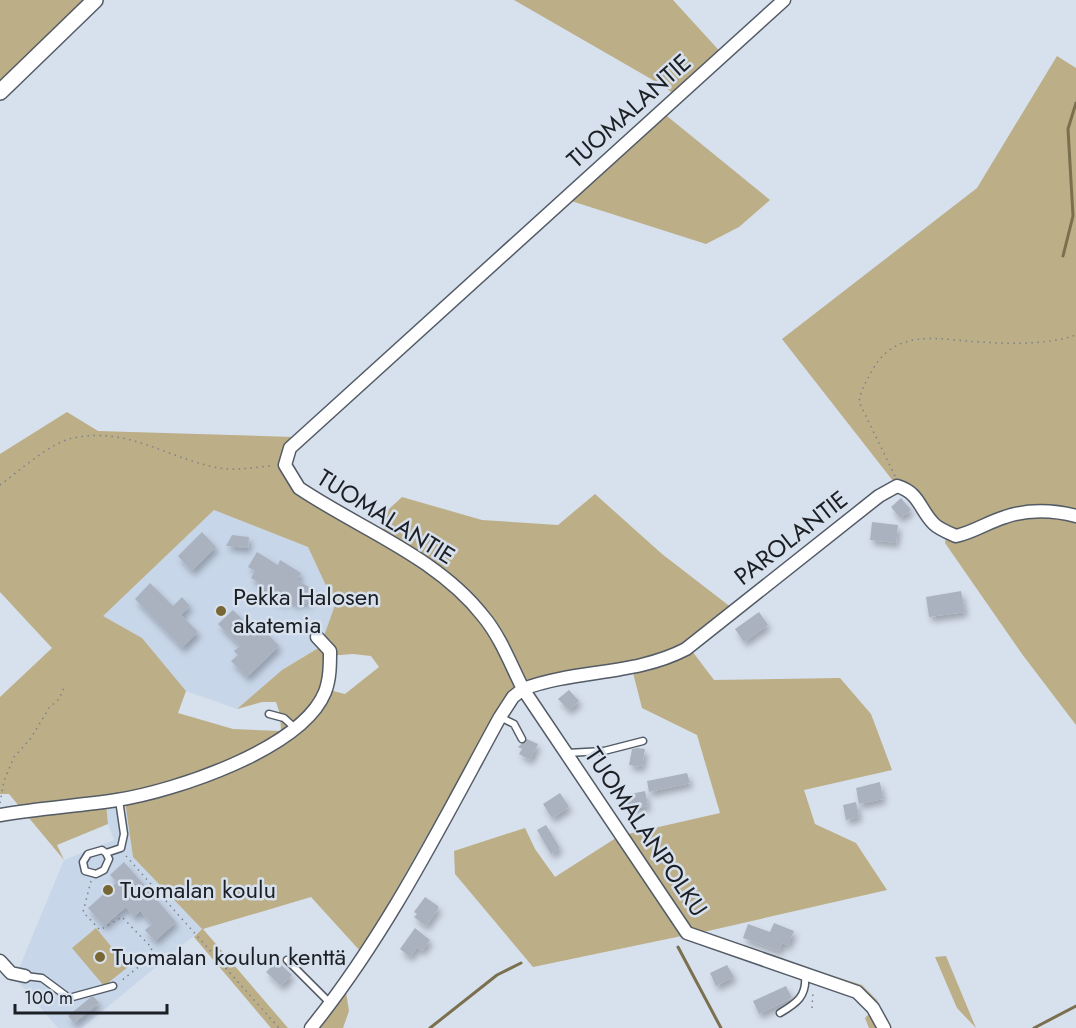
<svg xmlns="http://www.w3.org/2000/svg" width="1076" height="1028" viewBox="0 0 1076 1028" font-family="Jost,sans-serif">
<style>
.built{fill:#c8d6e9}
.green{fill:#bcae86;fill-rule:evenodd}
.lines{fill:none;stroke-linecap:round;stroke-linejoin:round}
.stream{stroke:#7a704e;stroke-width:3}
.building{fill:#a9b2be;filter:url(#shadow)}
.service-casing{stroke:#535b66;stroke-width:9}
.minor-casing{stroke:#535b66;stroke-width:15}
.tertiary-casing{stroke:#535b66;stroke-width:18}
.path{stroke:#7c828b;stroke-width:1.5;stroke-dasharray:1.5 4.5;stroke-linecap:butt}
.service{stroke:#fff;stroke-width:6}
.minor{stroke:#fff;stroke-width:12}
.tertiary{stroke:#fff;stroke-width:15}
.poi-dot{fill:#786735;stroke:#d7e0ed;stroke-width:2}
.labels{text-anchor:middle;stroke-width:5;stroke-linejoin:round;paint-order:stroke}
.street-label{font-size:24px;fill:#1c1f24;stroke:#d7e0ed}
.poi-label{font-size:24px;fill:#1c1f24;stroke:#d7e0ed;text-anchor:start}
</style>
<defs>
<filter id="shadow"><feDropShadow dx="3" dy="5" stdDeviation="3" flood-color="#0004"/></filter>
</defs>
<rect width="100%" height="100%" fill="#d7e0ed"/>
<path class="built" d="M214 510 308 547 335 605 320 647 282 670 237 709 186 691 142 638 102 616Z
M125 801 133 857 202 929 82 1028H58L15 978 64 860 114 840 108 824 106 804Z"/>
<path class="green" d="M0 0H85L0 82Z
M514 0H673L725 57 678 98 665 87Z
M1057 56 1076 68V725L1022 654 945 543 947 531 897 486 782 339 977 188Z
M662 112 770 200 739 227 706 244 565 199Z
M67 412 98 431 293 437 295 451 290 463 301 485 383 531 389 509 402 497 482 520 558 525 595 494 662 554 732 608 686 643 714 680 840 678 871 714 892 770 804 790 815 824 856 843 887 890 699 933 862 985 877 1000 890 1028H869L865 1018 869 1014 857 997 696 933 533 967 455 874 454 851 525 828 535 849 555 877 619 836 720 813 697 735 642 708 631 665 525 680 507 694 361 952 311 897 203 929 288 1028H271L194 937 202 929 133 857 125 801 106 804 108 824 57 845 64 860 9 794H0V697L52 648 0 592V454ZM214 510 308 547 335 605 320 647 282 670 237 709 262 702H276L280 714 281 731 233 729 178 713 186 691 142 638 103 616ZM353 654 371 656 379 667 345 694 321 688 327 656Z
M96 928 128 967 104 986 72 948Z
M946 956 976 1028 957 1008 935 957Z
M346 992 349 1011 343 1028H316Z"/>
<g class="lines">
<path class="stream" d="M1063 256 1073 216 1068 129 1076 103
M678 947 721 1028
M430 1028 497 975 521 963
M1034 1028 1076 1006"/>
</g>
<path class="building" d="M901 498 911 510 900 518 891 507Z
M872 522 898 525 896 543 870 540Z
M202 532 216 547 192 571 178 556Z
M232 535 249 537 248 548 226 546Z
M257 552 278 565 280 560 301 573 297 580 314 590 306 604 300 600 297 605 286 598 283 603 262 591 265 586 251 578 255 571 248 567Z
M150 583 173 606 182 597 190 606 181 615 198 632 182 648 135 599Z
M961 591 965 612 929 617 926 597Z
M233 610 254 631 260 626 279 646 247 677 231 661 238 655 234 651 240 646 218 624Z
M759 612 768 625 744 642 735 629Z
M569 690 579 701 569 710 558 699Z
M527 739 538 744 530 760 519 754 522 749 518 747Z
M638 748 645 749 642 767 629 765 632 749Z
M687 773 690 783 649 792 647 781Z
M880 782 883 799 859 804 856 788Z
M645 791 648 806 629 810 626 795Z
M560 793 569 807 552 818 543 804Z
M856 802 859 817 846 820 843 805Z
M546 825 560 848 551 854 537 830Z
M124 862 176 922 155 941 145 930 152 924 140 911 134 917 126 907 104 926 88 908 117 882 110 875Z
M425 897 438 906V909L426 926 414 917 417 914 414 912Z
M774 923 794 931 788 945 782 943 779 951 743 938 748 924 770 932Z
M415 928 430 940 422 951 417 947 410 957 400 949Z
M277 961 292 975 281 986 266 972Z
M727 965 734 977 716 986 710 973Z
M786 986 792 998 759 1014 753 1001Z
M91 997H94L99 1003 74 1023 68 1016Z"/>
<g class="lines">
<g class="service-casing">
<path id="service" d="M269 714 284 718 296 729
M500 717 514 724 522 739
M567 753 604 751 643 741
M106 853 109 859 104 870 96 874 85 871 83 862 88 854 102 850 106 853 121 848 124 834 119 800
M287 960 330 1003
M25 976 42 978 69 998 113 986
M780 1013C797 1003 807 996 805 975"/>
</g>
<g class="minor-casing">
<path id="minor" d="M0 815C39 808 78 806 117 800 175 791 302 749 325 692 330 679 330 665 330 651L317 637
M0 961 11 973 25 976
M311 1028C387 934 442 823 500 717L513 697 523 689C511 665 500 636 483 616 437 557 360 529 299 488L285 465 290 448 784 0
M884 1028 873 1008 857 992 687 933 523 689C576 669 634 676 686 649L879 496 897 486C920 493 919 509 934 524 939 529 949 533 956 536 974 532 988 522 1005 517 1027 509 1054 510 1076 516"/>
</g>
<g class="tertiary-casing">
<path id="tertiary" d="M0 92 95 0"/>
</g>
<path class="path" d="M895 476 859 402C861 389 867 380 873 369 897 327 941 340 980 342 1012 344 1046 345 1076 335
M0 485C18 472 51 442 73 438 128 427 163 456 214 467 234 472 252 467 272 466
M0 803 4 781 14 757 31 738 49 708 59 699 64 688
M126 856 279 1028
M91 881 83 912 100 930 122 917 152 948 146 961 121 981
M812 1008 813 992"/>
<use href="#service" class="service"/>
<use href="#minor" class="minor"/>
<use href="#tertiary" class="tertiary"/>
</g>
<g class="poi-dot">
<circle cx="221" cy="611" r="6"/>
<circle cx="108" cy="890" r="6"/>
<circle cx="100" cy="957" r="6"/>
</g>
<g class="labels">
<g class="street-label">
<text transform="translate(629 111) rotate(-42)" y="8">TUOMALANTIE</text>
<text transform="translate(386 517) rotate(32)" y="8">TUOMALANTIE</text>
<text transform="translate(791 538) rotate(-38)" y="8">PAROLANTIE</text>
<text transform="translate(646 832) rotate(56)" y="8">TUOMALANPOLKU</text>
</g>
<g class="poi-label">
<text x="233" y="605">Pekka Halosen<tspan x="233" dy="28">akatemia</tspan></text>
<text x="120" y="898">Tuomalan koulu</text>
<text x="112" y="965">Tuomalan koulun kenttä</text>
</g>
</g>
<path d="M15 1004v9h152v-9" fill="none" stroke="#1c1f24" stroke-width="3"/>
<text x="24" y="1004" font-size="18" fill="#1c1f24" stroke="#d7e0ed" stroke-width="4.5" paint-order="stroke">100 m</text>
</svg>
